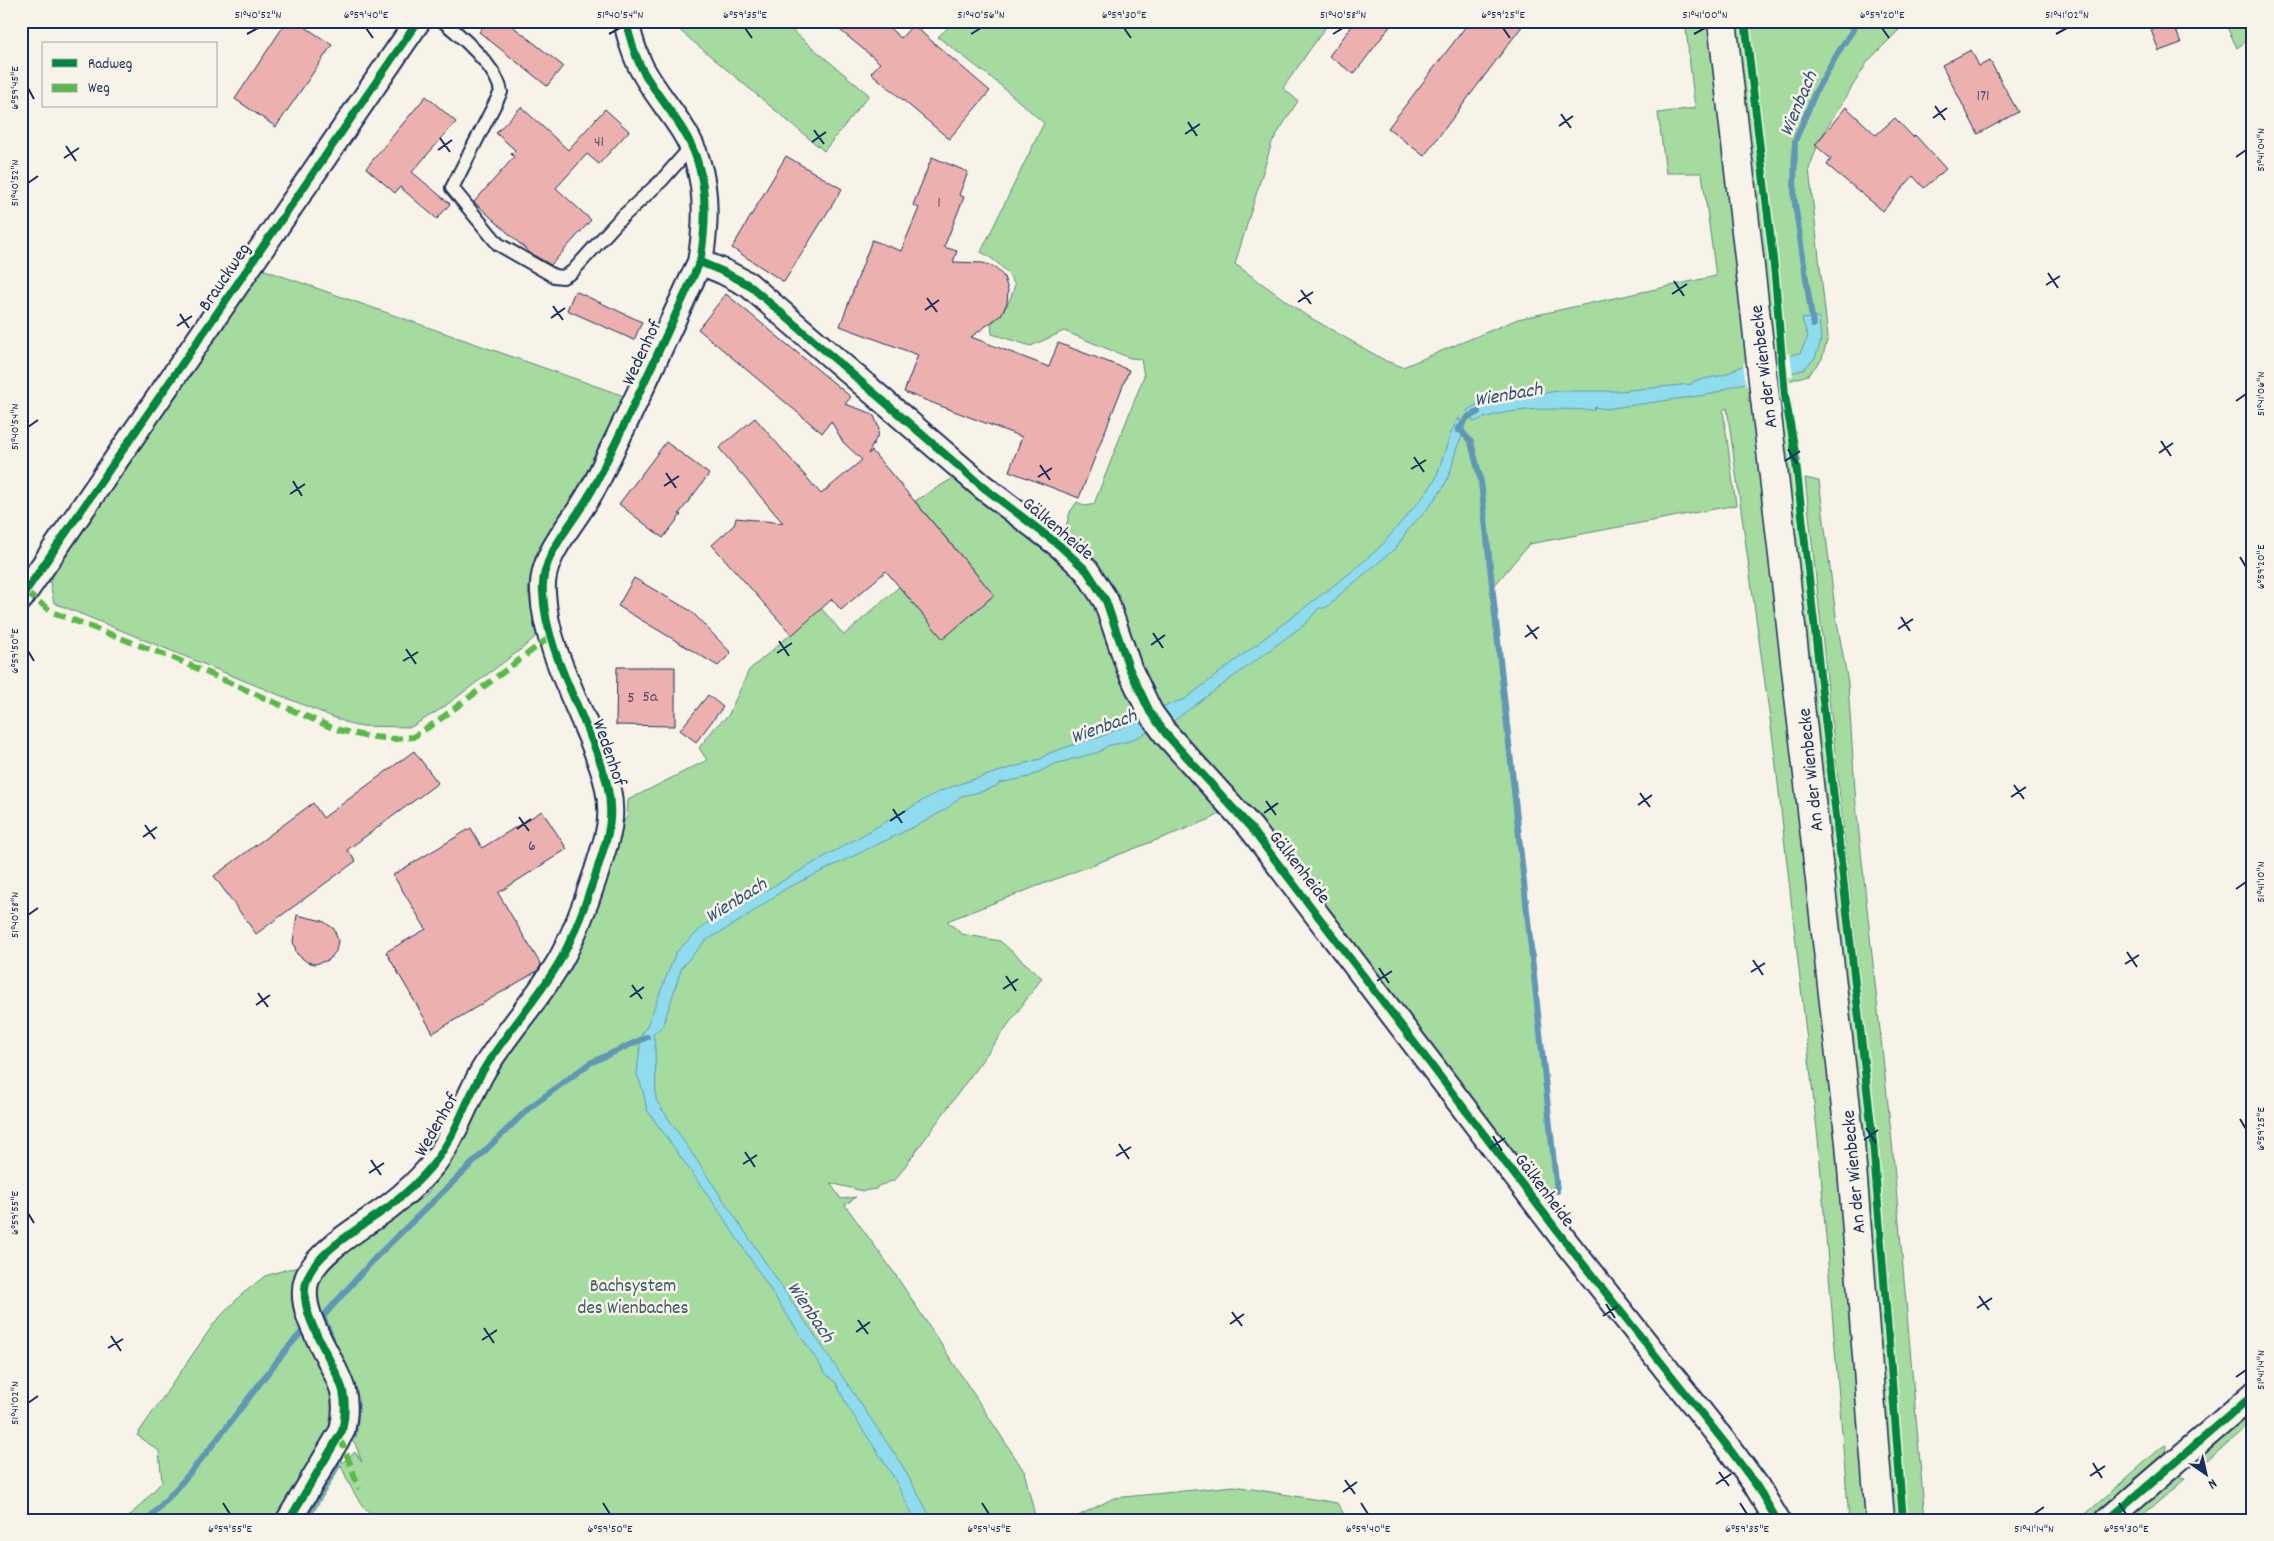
<svg xmlns="http://www.w3.org/2000/svg" width="2274" height="1541" viewBox="0 0 2274 1541" font-family="Dekko,sans-serif">
<style>
.green{fill:#a5db9f;stroke:#60857e}
.water{fill:#8fdcee;stroke:#6197b4}
.pier{fill:#f7f3e8}
.lines{fill:none;stroke-linecap:round;stroke-linejoin:round}
.stream{stroke:#6197b4;stroke-width:6}
.building{fill:#ecb1ae;stroke:#1b2f5e}
.service-casing{stroke:#1b2f5e;stroke-width:16}
.minor-casing{stroke:#1b2f5e;stroke-width:28}
.tertiary-casing{stroke:#1b2f5e;stroke-width:31}
.service{stroke:#f7f3e8;stroke-width:12}
.minor{stroke:#f7f3e8;stroke-width:24}
.tertiary{stroke:#f7f3e8;stroke-width:28}
.quiet{stroke:#58b947;stroke-width:6;stroke-dasharray:12 6;stroke-linecap:butt}
.cycleway-casing{stroke:#f7f3e8;stroke-width:11}
.cycleway{stroke:#00873e;stroke-width:8}
.ticks{fill:none;stroke:#1b2f5e;stroke-width:2}
.labels{text-anchor:middle;stroke-width:5;stroke-linejoin:round;paint-order:stroke}
.number-label{font-size:16px;fill:#4f5072}
.street-label{font-size:19px;fill:#1b2f5e;stroke:#f7f3e8}
.park-label{font-size:19px;fill:#3e5a6e;stroke:#f7f3e8}
.water-label{font-size:20px;font-style:italic;fill:#32527b;stroke:#f7f3e8}
.neatline{fill:none;stroke:#1b2f5e;stroke-width:2}
.ticks-label{font-size:12px;text-anchor:middle;fill:#1b2f5e}
</style>
<rect width="100%" height="100%" fill="#f7f3e8"/>
<filter id="ink" filterUnits="userSpaceOnUse"><feTurbulence type="fractalNoise" baseFrequency=".02" numOctaves="2"/><feDisplacementMap in="SourceGraphic" scale="10" xChannelSelector="R" yChannelSelector="G"/><feConvolveMatrix kernelMatrix="1 2 1 2 8 2 1 2 1" color-interpolation-filters="sRGB"/></filter>
<g filter="url(#ink)">
<path class="green" d="M672 21H781L869 95 824 151 671 23Z
M955 21H1317L1325 28 1283 88 1298 101 1272 142 1235 264 1304 314 1386 361 1403 367 1518 319 1716 276 1702 173H1666L1658 113 1695 108 1685 21H1741L1770 266 1741 21H1908L1868 61 1820 139 1809 169 1828 337 1822 359 1808 375 1785 382 1748 398V401L1755 400 1842 1185 1868 1520H1849L1818 1139 1774 748 1727 408 1723 410 1736 505 1529 544 1490 591 1556 1191 1542 1195 1233 806 1211 819 947 921 962 934 1000 941 1042 978 895 1180 878 1186 876 1189 863 1191 830 1183 841 1199 856 1197 845 1205 893 1271 1024 1471 1036 1520H376C359 1506 349 1485 341 1465L309 1520H296L339 1454 342 1463 355 1452 362 1462 355 1443 335 1431 279 1520H219L215 1517 212 1520H126L162 1482 159 1451 137 1435 215 1322 241 1295 265 1276 288 1269 331 1263 426 1195 449 1164 466 1136 479 1105 478 1103 499 1061 575 960 608 872 624 821 627 817 628 800 707 760 699 748 716 726 728 716 749 670 821 608 844 635 899 587 943 638 994 595 915 501 955 477 1063 538 1070 512 1077 502 1086 506 1094 504 1144 376 1141 359 1130 358 1064 331 1031 346 992 334 991 324C1004 313 1010 302 1015 285 1006 269 997 261 981 252L1044 123 993 79 938 37Z
M2224 21H2253V36L2237 48Z
M262 269 627 397 588 476 536 556 528 591 537 635 524 647 441 709 411 727 355 726 54 603 49 577Z
M1781 411 1785 420 1793 461 1853 988 1876 1221 1899 1520H1892Z
M1805 478 1819 481 1836 616 1848 683 1856 805 1892 1142 1925 1520H1907L1888 1265 1862 1001Z
M2253 1406V1422L2202 1465 2201 1457 2213 1441Z
M2166 1445 2165 1459 2098 1520H2079L2162 1447Z
M2176 1477 2185 1479 2137 1520H2119Z
M1234 1486 1337 1503 1348 1520H1070L1114 1498Z"/>
<path class="water" d="M1819 317 1821 341 1815 358 1803 370 1736 385 1712 394 1605 409 1595 407 1594 410C1556 409 1509 406 1474 422L1467 410 1480 403 1558 391H1619L1692 384 1694 381 1724 375 1744 365 1800 353 1808 337 1802 319Z
M1459 418 1465 429 1456 450 1450 473 1443 488 1425 512 1410 527 1396 548 1338 596 1337 599 1325 608H1319L1305 624 1168 725 1158 708 1185 699 1355 569 1381 546 1427 492 1436 478 1452 430Z
M1145 717 1154 729 1129 741 1107 746 1099 752 1055 764 1029 777 999 783 997 786 980 792 961 796 949 807 926 821 785 889 738 922 705 941 682 967 663 1025 653 1035 655 1044 656 1100 902 1465 932 1520H915L893 1476 848 1407 836 1383 825 1373 717 1208 647 1110 643 1091 637 1074 641 1036 647 1026 676 952 707 923 736 905 742 904 936 793 962 783 1043 758 1047 754 1087 740 1098 738Z"/>
<path class="pier" d="M1790 353 1793 376 1746 386 1743 363Z"/>
<g class="lines">
<path class="stream" d="M1813 325 1794 197 1795 141 1816 91 1842 46 1859 21
M1459 428 1471 442 1481 482 1557 1191
M1458 430 1468 417 1478 412
M323 1317 332 1339
M320 1320 375 1258 529 1108 590 1063 647 1037
M354 1435 357 1405 354 1398
M147 1520C181 1486 212 1447 241 1408 261 1383 279 1356 301 1333
M304 1520 337 1464"/>
</g>
<path class="building" d="M287 21H296L332 45 276 127 235 99Z
M487 21H506L563 66 547 86 479 32Z
M829 21H881L901 38 913 25 990 91 949 139 871 73 880 63Z
M1356 21H1394L1354 74 1329 56Z
M1470 21H1526L1424 156 1388 128Z
M2153 21H2172L2181 43 2159 51 2151 30 2155 28Z
M1971 50 1979 66 1990 61 2018 112 1978 134 1942 65Z
M426 96 456 122 412 172 450 204 437 219 400 187 395 193 366 168Z
M521 107 568 150 605 109 629 131 599 164 587 154 556 188 591 220 551 265 530 253 474 202 514 157 511 154 515 150 496 133Z
M1846 107 1876 135 1895 118 1913 137 1915 135 1946 169 1924 188 1913 176 1883 211 1827 165 1831 159 1815 145Z
M786 156 842 189 784 282 732 248Z
M932 157 968 172 959 195 964 197 944 247 957 251 953 262 983 263 995 267 1004 277 1008 290 1007 303 1001 315 971 337 1049 367 1058 343 1129 370 1079 498 1009 471 1022 437 904 392 918 355 840 326 872 240 901 251 919 208 913 205Z
M575 291 642 322 634 340 567 310Z
M726 294 851 397 845 404 868 412 874 416 879 428 878 435 868 454 872 451 994 595 943 639 886 571 841 610 832 599 792 635 712 545 734 525 736 518 783 523 719 448 755 418 821 494 862 460 843 442 831 421 822 433 698 329Z
M666 442 709 474 679 514 681 515 663 538 619 504Z
M634 578 691 611 731 653 718 666 618 606Z
M617 667H675V726L616 725Z
M708 695 723 707 696 742 680 730Z
M414 751 438 783 347 850 356 861 256 934 214 876 313 803 323 818Z
M542 811 567 849 498 893 541 965 537 971 433 1033 386 952 426 929 393 875 471 828 482 848Z
M297 915 323 921 334 929 338 941 336 951 329 960 315 964 307 962 297 954 293 942Z"/>
<g class="lines">
<g class="service-casing">
<path id="service" d="M443 21C461 36 498 68 501 92L452 188 498 244 554 276 563 277 572 272 619 220 662 180 691 147"/>
</g>
<g class="minor-casing">
<path id="minor" d="M700 262 724 272 749 285 983 487 1059 545 1087 571 1106 601 1129 668 1150 712 1166 734 1251 828 1568 1245 1728 1447 1756 1485 1777 1520
M21 598 418 21
M289 1520 342 1431C345 1418 346 1404 343 1391 334 1358 295 1313 307 1279 317 1250 367 1224 391 1205 405 1194 418 1182 430 1168 455 1139 465 1101 484 1069 507 1031 539 998 561 959 578 928 596 876 606 841 618 801 603 767 588 731 570 687 545 641 543 592 540 557 571 526 588 497 595 486 601 474 606 462 639 396 669 328 700 262 706 228 708 193 697 160 686 124 656 98 640 65 634 52 629 35 626 21
M2108 1520 2253 1395"/>
</g>
<g class="tertiary-casing">
<path id="tertiary" d="M1722 21 1850 1143 1880 1520"/>
</g>
<use href="#service" class="service"/>
<use href="#minor" class="minor"/>
<use href="#tertiary" class="tertiary"/>
<path class="quiet" d="M25 592 54 613 176 659 335 729 364 736 395 739 413 737 435 723 550 637
M338 1438 344 1447 359 1489"/>
<g class="cycleway-casing">
<path id="cycleway" d="M1745 21 1775 276 1785 396 1794 446 1873 1142 1903 1520
M700 262 724 272 749 285 983 487 1059 545 1087 571 1106 601 1129 668 1150 712 1166 734 1251 828 1568 1245 1728 1447 1756 1485 1777 1520
M21 598 418 21
M289 1520 342 1431C345 1418 346 1404 343 1391 334 1358 295 1313 307 1279 317 1250 367 1224 391 1205 405 1194 418 1182 430 1168 455 1139 465 1101 484 1069 507 1031 539 998 561 959 578 928 596 876 606 841 618 801 603 767 588 731 570 687 545 641 543 592 540 557 571 526 588 497 595 486 601 474 606 462 639 396 669 328 700 262 706 228 708 193 697 160 686 124 656 98 640 65 634 52 629 35 626 21
M2108 1520 2253 1395"/>
</g>
<use href="#cycleway" class="cycleway"/>
</g>
</g>
<path class="ticks" d="M366 28 373 38M745 28 752 38M1124 28 1131 38M1503 28 1510 38M1882 28 1889 38M247 34 258 28M609 34 620 28M971 34 981 28M1333 34 1343 28M1694 34 1705 28M2056 34 2067 28M28 88 34 99M1935 106 1945 120M1561 114 1571 128M1933 118 1947 108M1188 122 1197 136M1559 126 1573 116M814 130 824 144M1185 134 1200 124M440 138 450 152M812 142 826 132M66 146 76 161M438 150 452 140M2236 157 2246 150M64 158 79 148M28 183 38 176M2048 273 2058 288M1674 281 1684 296M2046 285 2060 276M1301 290 1311 304M1672 294 1687 284M927 298 937 312M1298 302 1313 292M553 306 563 320M925 310 939 300M180 314 189 328M551 318 565 308M177 326 192 316M2236 401 2246 394M28 427 38 420M2161 441 2171 456M1788 449 1797 464M2159 453 2173 443M1414 457 1424 472M1785 461 1800 451M1040 465 1050 480M1411 469 1426 460M666 473 676 488M1038 477 1052 468M293 481 302 496M664 486 679 476M290 494 305 484M2240 557 2246 567M1901 617 1910 631M1527 625 1537 639M1898 629 1913 619M1153 633 1163 648M1525 637 1539 627M779 641 789 656M1151 645 1165 635M406 649 416 664M28 651 34 661M777 653 792 643M403 661 418 652M2014 785 2024 799M1640 793 1650 807M2011 797 2026 787M1266 801 1276 815M1638 805 1652 795M893 809 902 823M1264 813 1278 803M519 817 529 831M890 821 905 811M145 825 155 839M517 829 531 819M143 837 157 827M2236 889 2246 882M28 915 38 908M2127 952 2137 967M1753 960 1763 975M2125 964 2139 955M1379 968 1389 983M1751 972 1765 963M1006 976 1016 991M1377 981 1392 971M632 985 642 999M1003 989 1018 979M258 993 268 1007M630 997 644 987M256 1005 270 995M2240 1119 2246 1129M1866 1128 1876 1143M1493 1136 1502 1151M1864 1140 1878 1130M1119 1144 1129 1159M1490 1148 1505 1138M745 1152 755 1167M1116 1156 1131 1147M371 1160 381 1175M743 1164 757 1155M369 1173 384 1163M28 1213 34 1223M1979 1296 1989 1310M1606 1304 1615 1318M1977 1308 1992 1298M1232 1312 1242 1326M1603 1316 1618 1306M858 1320 868 1334M1230 1324 1244 1314M484 1328 494 1343M856 1332 870 1322M111 1336 121 1351M482 1340 497 1330M108 1348 123 1339M2236 1377 2246 1370M28 1403 38 1396M2093 1463 2102 1478M1719 1472 1729 1486M2090 1476 2105 1466M1345 1480 1355 1494M1716 1484 1731 1474M1343 1492 1357 1482M223 1503 230 1514M603 1503 610 1514M982 1503 989 1514M1361 1503 1368 1514M1740 1503 1747 1514M2119 1503 2126 1514M2034 1514 2044 1507"/>
<g class="labels">
<g class="number-label">
<text x="1983" y="100">171</text>
<text x="599" y="146">41</text>
<text x="939" y="207">1</text>
<text x="650" y="701">5a</text>
<text x="631" y="702">5</text>
<text x="532" y="850">6</text>
</g>
<g class="street-label">
<text transform="translate(223 276) rotate(-56)" y="7">Brauckweg</text>
<text transform="translate(640 352) rotate(-65)" y="7">Wedenhof</text>
<text transform="translate(1762 367) rotate(-97)" y="7">An der Wienbecke</text>
<text transform="translate(1059 527) rotate(40)" y="7">Gälkenheide</text>
<text transform="translate(611 752) rotate(71)" y="7">Wedenhof</text>
<text transform="translate(1809 770) rotate(-96)" y="7">An der Wienbecke</text>
<text transform="translate(1301 866) rotate(52)" y="7">Gälkenheide</text>
<text transform="translate(435 1124) rotate(-60)" y="7">Wedenhof</text>
<text transform="translate(1852 1172) rotate(-95)" y="7">An der Wienbecke</text>
<text transform="translate(1546 1189) rotate(53)" y="7">Gälkenheide</text>
</g>
<g class="park-label">
<text x="633" y="1291">Bachsystem<tspan x="633" dy="22">des Wienbaches</tspan></text>
</g>
<g class="water-label">
<text transform="translate(1797 103) rotate(-67)" y="7">Wienbach</text>
<text transform="translate(1508 393) rotate(-10)" y="7">Wienbach</text>
<text transform="translate(1103 725) rotate(-20)" y="7">Wienbach</text>
<text transform="translate(735 899) rotate(-32)" y="7">Wienbach</text>
<text transform="translate(812 1311) rotate(56)" y="7">Wienbach</text>
</g>
</g>
<rect width="2274" height="1541" fill="none" stroke="#f7f3e8" stroke-width="55"/>
<rect x="42" y="42" width="175" height="65" fill="#f7f3e8" stroke="#9fa5b1"/>
<rect x="52" y="59" width="25" height="8" fill="#00873e" stroke="#9fa5b1"/>
<text x="88" y="68" font-size="15" fill="#1b2f5e">Radweg</text>
<rect x="52" y="84" width="25" height="8" fill="#58b947" stroke="#9fa5b1"/>
<text x="88" y="92" font-size="15" fill="#1b2f5e">Weg</text>
<g transform="translate(2206 1474) rotate(146)" stroke="#f7f3e8" stroke-width="4" paint-order="stroke">
<path d="M0-4L9 19L0 12L-9 19Z" fill="#1b2f5e"/>
<text y="-8" font-size="14" font-weight="bold" text-anchor="middle" fill="#1b2f5e">N</text>
</g>
<rect x="28" y="28" width="2218" height="1486" class="neatline"/>
<g class="ticks-label">
<text x="258" y="18">51°40'52"N</text>
<text x="366" y="18">6°59'40"E</text>
<text x="620" y="18">51°40'54"N</text>
<text x="745" y="18">6°59'35"E</text>
<text x="981" y="18">51°40'56"N</text>
<text x="1124" y="18">6°59'30"E</text>
<text x="1343" y="18">51°40'58"N</text>
<text x="1503" y="18">6°59'25"E</text>
<text x="1705" y="18">51°41'00"N</text>
<text x="1882" y="18">6°59'20"E</text>
<text x="2067" y="18">51°41'02"N</text>
<text transform="translate(14 88) rotate(-90)" y="4">6°59'45"E</text>
<text transform="translate(2260 150) rotate(-90)" y="4">51°41'04"N</text>
<text transform="translate(14 183) rotate(-90)" y="4">51°40'52"N</text>
<text transform="translate(2260 394) rotate(-90)" y="4">51°41'06"N</text>
<text transform="translate(14 427) rotate(-90)" y="4">51°40'54"N</text>
<text transform="translate(2260 567) rotate(-90)" y="4">6°59'20"E</text>
<text transform="translate(14 651) rotate(-90)" y="4">6°59'50"E</text>
<text transform="translate(2260 882) rotate(-90)" y="4">51°41'10"N</text>
<text transform="translate(14 915) rotate(-90)" y="4">51°40'58"N</text>
<text transform="translate(2260 1129) rotate(-90)" y="4">6°59'25"E</text>
<text transform="translate(14 1213) rotate(-90)" y="4">6°59'55"E</text>
<text transform="translate(2260 1370) rotate(-90)" y="4">51°41'14"N</text>
<text transform="translate(14 1403) rotate(-90)" y="4">51°41'02"N</text>
<text x="230" y="1532">6°59'55"E</text>
<text x="610" y="1532">6°59'50"E</text>
<text x="989" y="1532">6°59'45"E</text>
<text x="1368" y="1532">6°59'40"E</text>
<text x="1747" y="1532">6°59'35"E</text>
<text x="2034" y="1532">51°41'14"N</text>
<text x="2126" y="1532">6°59'30"E</text>
</g>
</svg>
